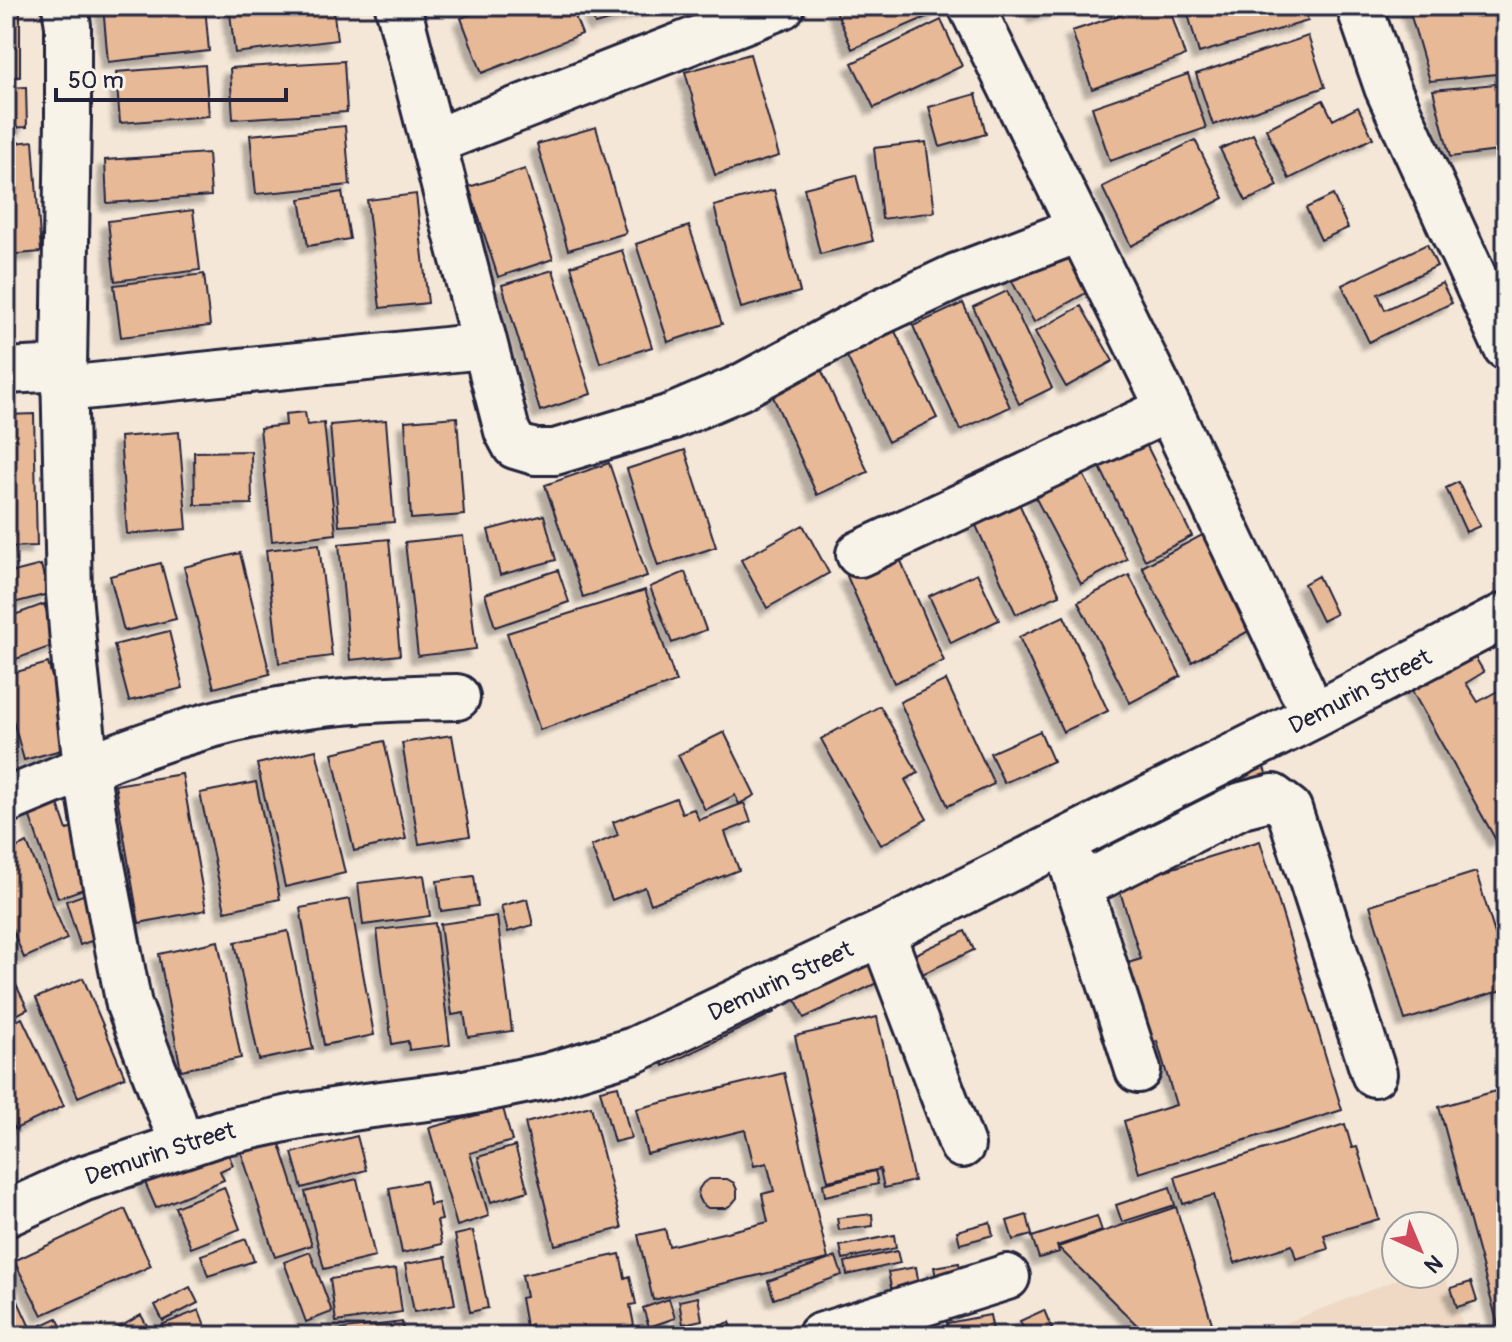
<svg xmlns="http://www.w3.org/2000/svg" width="1512" height="1342" viewBox="0 0 1512 1342" font-family="Pangolin,sans-serif">
<style>
.built{fill:#f0d9c4}
.building{fill:#e7b997;stroke:#22223b;stroke-width:2;filter:url(#shadow)}
.lines{fill:none;stroke-linecap:round;stroke-linejoin:round}
.minor-casing{stroke:#22223b;stroke-width:50}
.minor{stroke:#f7f3e8;stroke-width:44}
.labels{text-anchor:middle;stroke-width:6;stroke-linejoin:round;paint-order:stroke}
.street-label{font-size:24px;fill:#22223b;stroke:#f7f3e8}
</style>
<defs>
<filter id="shadow"><feDropShadow dx="-7" dy="7" stdDeviation="2" flood-color="#0004"/></filter>
</defs>
<rect width="100%" height="100%" fill="#f4e7d8"/>
<filter id="ink" filterUnits="userSpaceOnUse"><feTurbulence type="fractalNoise" baseFrequency=".0125" numOctaves="2"/><feDisplacementMap in="SourceGraphic" scale="16" xChannelSelector="R" yChannelSelector="G"/><feConvolveMatrix kernelMatrix="1 2 1 2 8 2 1 2 1" color-interpolation-filters="sRGB"/></filter>
<g filter="url(#ink)">
<path class="built" d="M1411 1274H1444L1467 1336H1252Z"/>
<path class="building" d="M6 6H20V77L6 76Z
M103 6H205L209 51 108 62Z
M229 6H333L337 40 235 53Z
M492 6H571L582 34 482 73 461 18Z
M589 6H650V8L595 24Z
M834 6H935L938 12 852 49Z
M1032 6H1065L1035 16Z
M1147 6H1169L1185 56 1092 89 1072 31Z
M1189 6H1304L1308 21 1199 53 1186 7Z
M1408 6H1506V73L1430 81Z
M941 20 962 66 874 108 852 63Z
M1308 36 1325 87 1213 125 1196 74Z
M750 54 779 156 715 175 685 72Z
M344 61 347 112 233 119 230 68Z
M205 65 209 116 120 123 116 72Z
M1188 74 1206 128 1110 161 1092 107Z
M1506 83V150L1450 157 1433 90Z
M26 87 27 127 6 128V88Z
M976 94 986 134 940 147 929 107Z
M1323 100 1333 120 1358 107 1373 138 1289 179 1266 129Z
M345 126 350 185 256 194 250 135Z
M596 127 626 233 568 250 537 144Z
M1253 134 1278 186 1246 201 1220 149Z
M1195 140 1224 198 1131 246 1102 187Z
M33 141 41 252 6 255V144Z
M926 142 935 212 882 219 874 148Z
M208 153 211 196 107 203 105 160Z
M525 169 553 259 498 277 469 187Z
M856 175 873 241 820 254 804 188Z
M774 190 800 292 741 308 714 206Z
M342 192 350 239 308 246 300 199Z
M416 194 428 303 380 308 367 200Z
M1333 195 1348 228 1321 240 1306 208Z
M193 210 200 270 115 281 108 221Z
M689 226 722 324 668 342 636 244Z
M1427 244 1437 266 1378 294 1385 310 1442 283 1452 303 1369 342 1342 285Z
M1066 245 1091 290 1034 322 1009 276Z
M622 250 652 347 600 363 571 266Z
M553 270 591 394 540 411 502 285Z
M204 274 210 326 121 337 114 285Z
M1007 291 1052 388 1019 404 973 307Z
M963 303 1010 407 960 430 913 326Z
M1081 306 1113 361 1066 387 1035 332Z
M890 321 937 418 888 442 841 344Z
M820 367 868 472 817 495 770 390Z
M305 412 307 425 324 423 336 534 272 541 260 428 286 425 285 414Z
M34 414 37 546 6 547V415Z
M457 417 464 515 411 519 405 421Z
M386 420 394 522 339 526 330 425Z
M179 432 187 529 127 534 120 437Z
M1143 438 1192 536 1145 560 1097 461Z
M685 450 716 547 658 566 627 469Z
M251 451 252 504 195 505 194 452Z
M609 463 647 576 583 597 545 485Z
M1080 468 1127 559 1081 584 1033 493Z
M1458 482 1480 526 1466 532 1446 488Z
M1018 501 1060 595 1016 614 974 521Z
M544 515 556 560 500 575 488 530Z
M803 525 829 573 767 608 741 560Z
M1206 533 1256 627 1192 662 1142 567Z
M463 536 476 649 418 656 405 542Z
M389 539 400 655 350 660 339 544Z
M319 544 332 656 279 663 266 550Z
M240 553 270 674 214 688 184 567Z
M898 554 944 661 894 683 847 576Z
M161 563 176 619 124 631 110 576Z
M41 565 48 594 6 605V574Z
M558 570 569 602 495 627 485 594Z
M685 572 706 630 672 643 650 587Z
M977 573 999 620 951 643 929 596Z
M1129 575 1181 676 1130 703 1078 602Z
M1318 576 1336 614 1322 621 1304 584Z
M645 590 676 682 540 730 507 633Z
M44 604 58 644 13 660 6 639V618Z
M1064 616 1108 711 1063 732 1019 637Z
M169 631 183 688 129 701 114 645Z
M1435 657 1444 674 1475 657 1484 672 1466 683 1478 702 1501 689 1506 698V834L1496 840 1403 675Z
M48 663 72 747 24 760 6 695V675Z
M946 680 994 784 948 806 900 702Z
M880 706 918 773 905 780 927 819 881 845 821 739Z
M1040 731 1053 761 1004 783 990 753Z
M724 732 755 795 739 804 735 795 705 810 678 755Z
M452 735 470 836 419 844 402 743Z
M384 741 406 839 354 851 332 753Z
M316 750 345 873 285 887 257 764Z
M1258 753 1269 780 1243 791 1231 765Z
M182 774 206 910 139 923 115 785Z
M256 782 280 899 225 911 200 793Z
M676 798 682 813 694 809 699 820 744 803 751 822 725 832 739 870 651 904 645 887 612 900 591 846 618 835 613 822Z
M57 801 67 830 80 826 100 883 58 898 28 811Z
M1260 841 1342 1110 1139 1173 1124 1121 1176 1105 1157 1041 1142 1046 1118 966 1141 959 1118 885Z
M27 843 67 939 24 958 6 914V852Z
M1476 872 1506 970V989L1405 1020 1370 905Z
M424 875 430 916 363 925 358 883Z
M474 876 478 906 441 911 437 881Z
M91 892 105 936 80 945 66 901Z
M350 899 374 1035 324 1045 300 908Z
M527 899 533 925 508 932 501 906Z
M497 916 512 1031 468 1037 464 1013 452 1015 440 924Z
M435 923 450 1045 409 1050 408 1041 392 1044 377 930Z
M288 931 313 1049 259 1060 235 942Z
M965 931 974 950 905 982 896 963Z
M218 941 241 1058 181 1070 159 954Z
M872 951 885 979 804 1018 791 989Z
M83 978 125 1077 78 1097 36 998Z
M13 979 28 1009 6 1020V982Z
M765 990 775 1012 664 1066 654 1044Z
M877 1017 914 1181 884 1188 880 1169 828 1181 795 1036Z
M22 1018 64 1106 15 1129 6 1111V1026Z
M784 1073 828 1259 653 1300 638 1235 665 1229 669 1246 768 1222 762 1194 774 1191 767 1163 754 1166 745 1130 647 1154 636 1109Z
M618 1086 631 1138 614 1142 600 1090Z
M1506 1088V1336H1501L1439 1107Z
M591 1106 622 1228 555 1245 525 1123Z
M503 1108 512 1141 470 1153 489 1216 457 1226 429 1128Z
M1345 1124 1352 1148 1357 1147 1379 1219 1324 1235 1328 1249 1296 1259 1292 1245 1235 1263 1214 1195 1183 1204 1175 1177Z
M236 1136 289 1140 280 1144 312 1245 275 1257Z
M357 1136 366 1170 302 1188 292 1153Z
M222 1139 233 1165 220 1171 224 1180 156 1208 141 1173Z
M515 1146 528 1191 491 1202 478 1157Z
M875 1171 878 1184 825 1196 823 1184Z
M357 1179 375 1257 324 1269 305 1192Z
M710 1179H727L734 1183 737 1190V1198L732 1204 726 1208H708L701 1203 698 1197 699 1189 703 1183Z
M425 1181 430 1205 438 1203 442 1220 437 1221 442 1244 402 1253 389 1188Z
M224 1187 240 1229 191 1248 175 1207Z
M1170 1187 1175 1205 1122 1222 1116 1205Z
M1176 1207 1216 1336H1148L1058 1247Z
M125 1209 151 1266 42 1315 14 1261Z
M872 1214 873 1226 839 1230 837 1218Z
M1027 1215 1032 1235 1013 1240 1007 1221Z
M1097 1216 1102 1231 1057 1246 1059 1252 1039 1258 1032 1237Z
M990 1222 993 1235 960 1244 957 1231Z
M473 1231 488 1308 470 1312 455 1235Z
M894 1235 896 1248 843 1259 840 1246Z
M246 1239 254 1261 208 1276 201 1255Z
M897 1251 900 1263 847 1275 845 1262Z
M310 1252 332 1312 306 1322 284 1262Z
M620 1254 625 1278 630 1276 636 1304 630 1305 634 1325 585 1336H534L531 1324 526 1326 521 1298 526 1297 522 1275Z
M446 1257 455 1304 414 1312 405 1264Z
M836 1257 842 1275 774 1299 768 1281Z
M959 1263 962 1278 937 1283 934 1267Z
M916 1267 920 1291 893 1297 888 1272Z
M396 1269 402 1312 336 1322 330 1279Z
M6 1275 34 1336H6Z
M1471 1282 1477 1301 1457 1307 1451 1288Z
M190 1287 198 1303 163 1321 155 1305Z
M698 1297 702 1320 683 1324 679 1301Z
M669 1299 675 1318 649 1327 643 1308Z
M199 1310 209 1336H165L161 1325Z
M1044 1310 1055 1336H1027L1020 1321Z
M141 1315 153 1336H113L111 1332Z
M990 1315 994 1336H949L947 1323Z
M57 1318 66 1336H42L38 1327Z
M402 1322 404 1336H337L336 1330Z
M730 1322 735 1336H691Z"/>
<g class="lines">
<g class="minor-casing">
<g id="minor">
<path d="M65 6 68 26V117L64 368 69 593 75 666 86 767 99 850 129 1005 173 1120"/>
<path d="M398 6 507 431 515 446 535 452H555L671 417 739 388 878 313 957 276 1081 229"/>
<path d="M971 6 1169 409 1302 690"/>
<path d="M1359 6 1387 87 1506 347"/>
<path d="M433 142 782 6"/>
<path d="M6 371 64 368"/>
<path d="M64 389 484 346"/>
<path d="M859 554 1169 409"/>
<path d="M6 801C96 763 188 724 285 709 342 700 399 698 457 697"/>
<path d="M1070 858 1138 1070"/>
<path d="M1079 887 1242 805 1273 797 1289 809 1374 1074"/>
<path d="M882 933 962 1145"/>
<path id="s1" d="M6 1214 82 1179 220 1133 294 1117 365 1106 459 1094 548 1076 634 1050 882 933 1315 715 1506 615"/>
<path d="M820 1336 1007 1277"/>
</g>
</g>
<use href="#minor" class="minor"/>
</g>
</g>
<g class="labels">
<g class="street-label">
<text dy="8" stroke="none"><textPath href="#s1" startOffset="1462">Demurin Street</textPath></text>
<text dy="8" stroke="none"><textPath href="#s1" startOffset="814">Demurin Street</textPath></text>
<text dy="8" stroke="none"><textPath href="#s1" startOffset="166">Demurin Street</textPath></text>
</g>
</g>
<rect width="1512" height="1342" fill="none" stroke="#f7f3e8" stroke-width="32"/>
<rect x="16" y="16" width="1480" height="1310" fill="none" stroke="#22223b" stroke-width="3" filter="url(#ink)"/>
<g transform="translate(1420 1250) rotate(136)"><circle r="38" fill="#f7f3e8" stroke="#a29fa3" stroke-width="2"/>
<path d="M0-6L14 30L0 20L-14 30Z" fill="#d1495b"/>
<text y="-12" font-size="22" font-weight="bold" text-anchor="middle" fill="#22223b">N</text>
</g>
<path d="M56 88v12h230v-12" fill="none" stroke="#22223b" stroke-width="4"/>
<text x="68" y="88" font-size="24" fill="#22223b" stroke="#f7f3e8" stroke-width="6" paint-order="stroke">50 m</text>
</svg>
